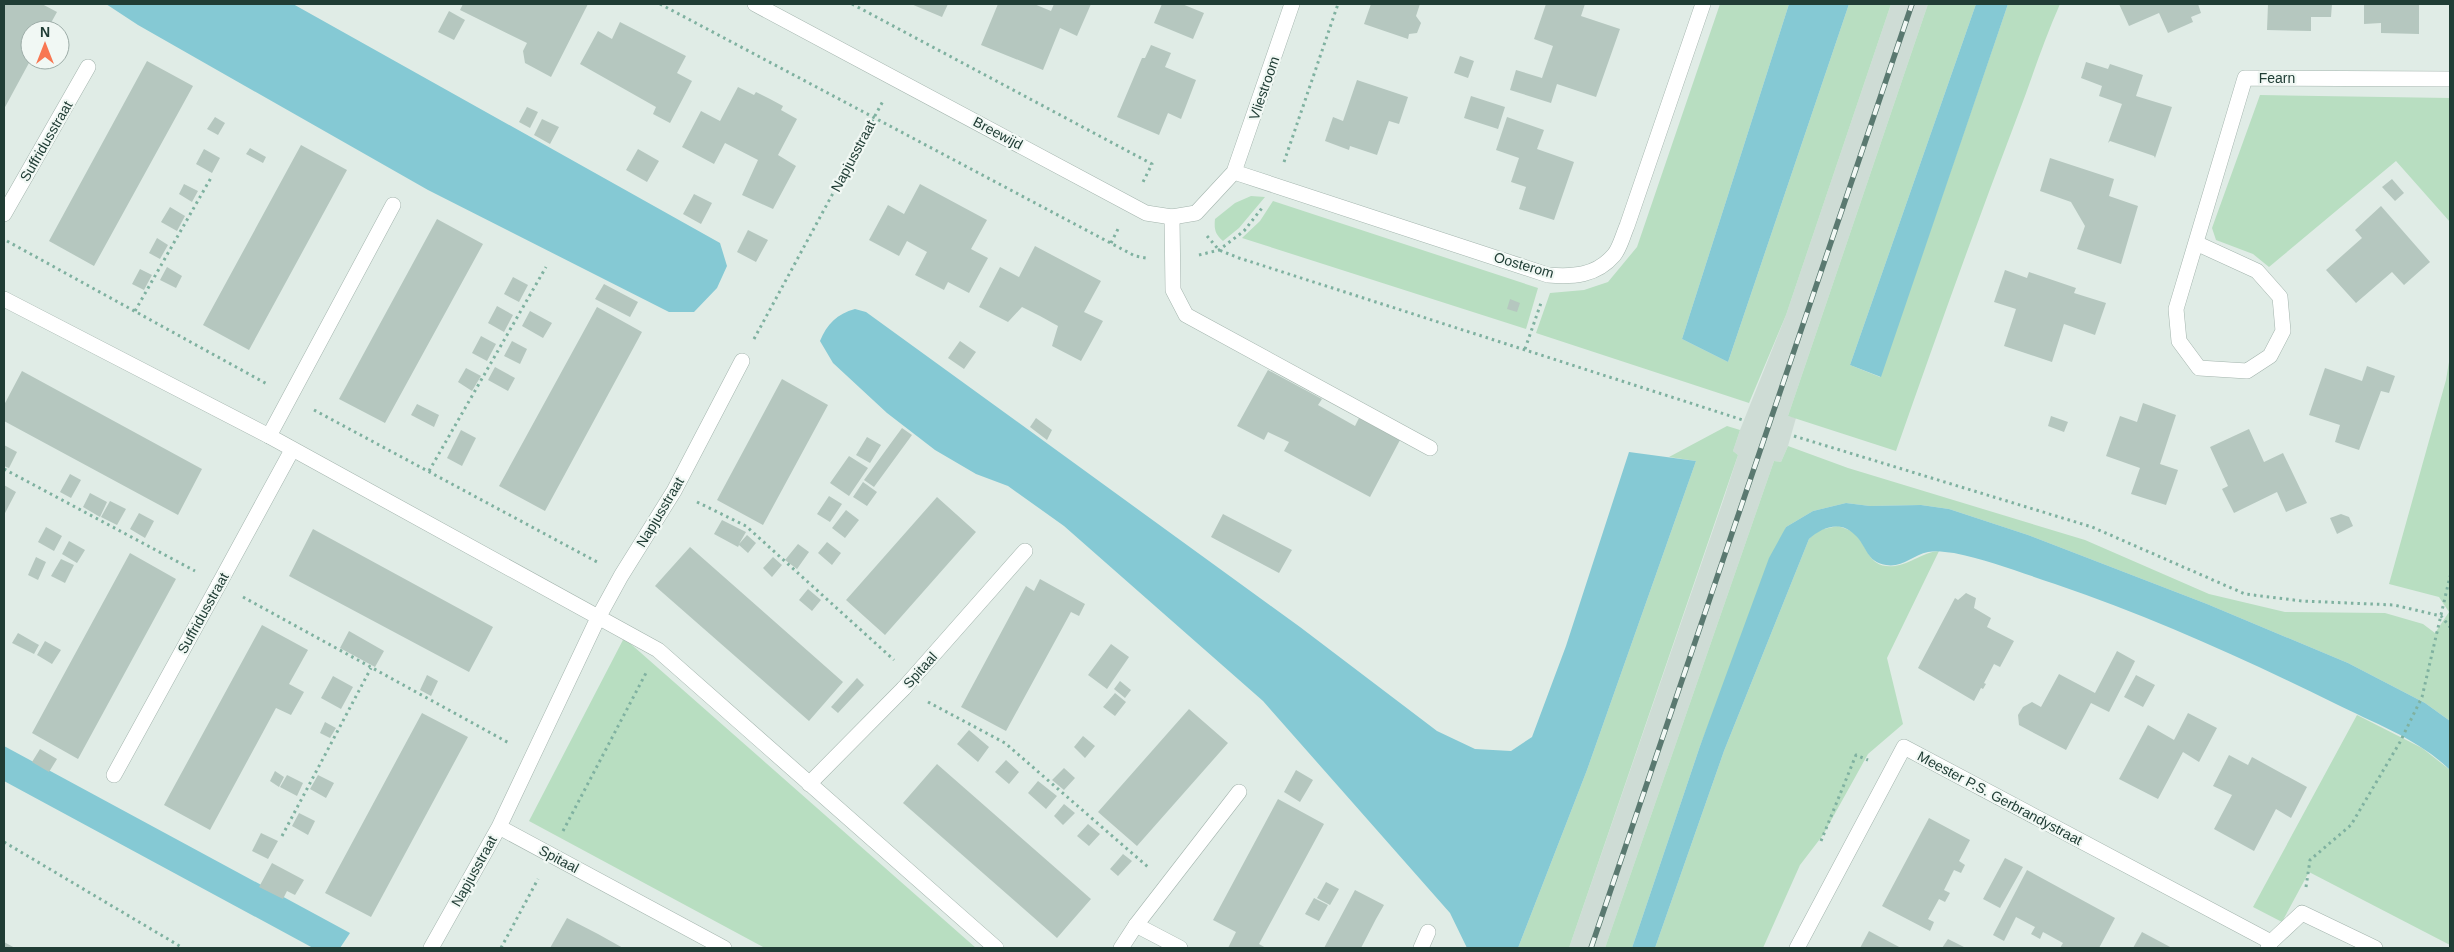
<svg xmlns="http://www.w3.org/2000/svg" width="2454" height="952" viewBox="0 0 2454 952" font-family="Arial,sans-serif">
<style>
.built{fill:#cedcd5}
.green{fill:#b8dec1}
.water{fill:#85c9d4}
.building{fill:#b5c7bf}
.lines{fill:none;stroke-linecap:round;stroke-linejoin:round}
.service-casing{stroke:#a3b4ad;stroke-width:16}
.pedestrian-casing{stroke:#a3b4ad;stroke-width:16}
.minor-casing{stroke:#a3b4ad;stroke-width:16}
.path{stroke:#7fb1a0;stroke-width:3;stroke-dasharray:2.5 4;stroke-linecap:butt}
.service{stroke:#fff;stroke-width:15}
.pedestrian{stroke:#fff;stroke-width:15}
.minor{stroke:#fff;stroke-width:15}
.rail-casing{stroke:#5a7970;stroke-width:5.5}
.rail{stroke:#f1f8f4;stroke-width:4;stroke-dasharray:11;stroke-linecap:butt}
.labels{text-anchor:middle;stroke-width:4.5;stroke-linejoin:round;paint-order:stroke}
.street-label{font-size:14px;fill:#203d35;stroke:#f1f8f4}
</style>
<rect width="100%" height="100%" fill="#e0ece6"/>
<path class="built" d="M1891 4H1928L1788 416 1796 418 1788 446 1781 462 1774 461 1605 948H1569L1723 501 1738 455 1733 451 1740 430 1786 315Z"/>
<path class="green" d="M1720 4H1789L1682 339 1728 362 1849 4H1891L1786 315 1749 403 1536 333 1550 293 1584 290 1608 282 1637 247Z
M1928 4H1976L1850 365 1880 377 2008 4H2060C2043 42 2031 81 2016 120 1974 230 1935 340 1896 451L1788 416Z
M2260 95 2450 98V222L2396 161 2269 267 2253 254 2216 240 2212 228Z
M1251 196 1265 197 1239 228 1223 241C1215 234 1214 229 1215 219L1235 203Z
M1273 201 1538 288 1526 329 1242 238 1260 221Z
M2450 356V721L2425 703 2348 663 2207 604 2028 535 1949 509 1921 505 1870 506 1846 503 1813 511 1786 527 1700 746 1632 948H1605L1774 461 1781 462 1788 446 1848 468 2085 540 2209 594 2285 612 2385 613 2423 624 2435 633 2449 612 2439 597 2389 584 2446 380Z
M1727 426 1740 430 1733 451 1738 455 1569 948H1518L1587 770 1696 461 1669 457Z
M1838 526C1843 528 1851 530 1855 534 1869 548 1868 569 1895 566 1910 564 1923 552 1939 551L1887 658 1903 724 1868 754 1823 835 1800 865 1763 948H1655L1724 751 1809 539 1819 530Z
M624 638 976 948H765L529 821Z
M2357 715 2422 748 2450 770V945L2309 872 2282 922 2253 907Z"/>
<path class="water" d="M106 4H293L720 243 727 266 717 288 694 312H669L428 190 138 25Z
M1789 4H1849L1728 362 1682 339Z
M1976 4H2008L1881 377 1850 365Z
M855 309 866 312 1300 627 1437 731 1475 749 1511 751 1532 737 1566 646 1629 452 1696 461 1587 770 1518 948H1467L1450 913 1263 701 1064 526 1008 486 976 474 935 450 887 413 833 363 820 341C827 324 837 314 855 309Z
M1846 503 1870 506 1921 505 1949 509 2028 535 2207 604 2348 663 2425 703 2450 721V770C2420 740 2374 723 2336 704 2245 659 2152 617 2055 584 2022 573 1988 560 1954 553 1945 552 1937 550 1928 552 1913 555 1902 568 1886 565 1866 562 1867 546 1855 535 1841 520 1822 527 1809 539L1724 751 1655 948H1632L1700 746 1769 558 1786 527 1813 511Z
M4 746 350 933 340 948H313L4 781Z"/>
<path class="building" d="M4 4H42L57 12 47 30H30V61L4 109Z
M463 4H588L551 77 525 63 523 51 527 43 460 10Z
M911 4H948L942 17Z
M998 4H1034L1051 11 1054 4H1091L1077 36 1060 28 1043 70 981 45Z
M1162 4H1182L1204 13 1193 39 1154 23Z
M1371 4H1420L1416 16 1421 23 1417 33 1409 34 1408 39 1364 24Z
M1546 4H1585L1581 16 1620 29 1596 97 1557 84 1551 103 1510 90 1516 70 1542 78 1553 46 1534 39Z
M2119 4H2198L2201 13 2191 17 2193 22 2168 33 2159 13 2129 26Z
M2268 4H2332L2331 17H2311V31L2267 30Z
M2364 4H2419V34L2381 33V23L2364 24Z
M449 11 465 20 454 40 438 32Z
M620 22 686 56 677 73 692 81 670 123 653 114 656 107 580 64 598 31 612 39Z
M1151 45 1171 53 1165 67 1196 80 1181 119 1168 113 1159 135 1117 117 1142 58H1145Z
M1460 56 1474 61 1468 78 1454 73Z
M147 61 193 86 94 266 49 241Z
M2086 62 2108 69 2110 64 2143 75 2136 96 2172 107 2155 158 2154 156 2110 141 2108 143 2122 104 2099 96 2102 86 2081 78Z
M1357 80 1408 97 1399 124 1389 121 1377 155 1350 146 1349 150 1325 141 1333 117 1343 121Z
M738 87 754 95 756 92 770 99 783 106 781 110 797 119 778 155 796 166 773 209 742 195 758 160 725 143 714 164 682 147 701 111 720 121Z
M1471 96 1505 107 1498 129 1464 118Z
M527 107 538 112 530 128 519 122Z
M215 117 225 123 218 135 207 129Z
M1507 117 1544 130 1537 149 1574 162 1554 220 1519 209 1526 187 1511 182 1519 158 1496 150Z
M542 119 559 127 550 144 534 135Z
M301 145 347 170 249 350 203 325Z
M250 148 266 157 263 163 246 154Z
M204 149 220 158 212 173 196 164Z
M638 149 659 161 647 182 626 170Z
M2050 158 2114 179 2109 196 2138 206 2121 264 2077 249 2085 226 2071 202 2040 191Z
M2392 179 2404 193 2395 201 2382 187Z
M184 184 198 191 192 202 179 194Z
M920 184 987 220 971 249 988 258 969 293 948 282 944 290 915 275 927 252 907 241 899 256 869 240 888 205 904 214Z
M694 194 712 203 701 224 683 214Z
M2381 206 2430 262 2404 285 2392 272 2356 303 2326 270 2362 238 2355 230Z
M170 207 185 216 177 231 161 222Z
M437 219 483 244 385 423 339 399Z
M748 230 768 240 756 262 737 252Z
M157 238 168 245 160 259 149 253Z
M1035 246 1101 281 1084 312 1103 321 1081 361 1052 346 1058 326 1040 316 1022 307 1008 322 979 307 1000 267 1019 277Z
M167 267 182 276 176 288 160 280Z
M140 269 152 275 144 290 132 284Z
M2005 270 2027 278 2029 272 2076 288 2074 293 2106 303 2095 335 2064 324 2052 362 2004 346 2016 309 1994 302Z
M513 277 528 285 519 302 504 294Z
M604 284 638 302 630 317 595 299Z
M1510 299 1520 303 1517 312 1507 309Z
M497 306 513 315 504 332 488 323Z
M597 307 642 332 545 511 499 486Z
M530 311 552 323 543 338 522 326Z
M481 336 496 344 487 361 472 353Z
M512 341 527 349 520 364 504 356Z
M960 341 976 352 964 369 948 358Z
M2367 366 2395 376 2389 393 2381 391 2359 450 2335 442 2340 425 2309 415 2325 368 2362 381Z
M495 367 515 378 508 391 488 380Z
M466 368 481 376 472 391 458 382Z
M1268 370 1322 399 1318 405 1355 426 1359 418 1400 440 1370 497 1284 451 1289 442 1268 432 1264 440 1237 426Z
M22 371 202 469 178 515 4 421V405Z
M782 379 828 405 763 525 717 500Z
M2143 403 2176 415 2160 464 2178 470 2166 505 2131 494 2140 468 2106 456 2120 416 2137 422Z
M417 404 439 415 434 427 411 415Z
M2051 416 2068 422 2064 432 2048 426Z
M1036 418 1052 430 1047 440 1030 427Z
M902 428 912 435 874 487 864 480Z
M2249 429 2264 462 2283 453 2307 503 2286 512 2277 492 2234 513 2222 489 2228 486 2210 447Z
M461 430 476 438 462 466 447 458Z
M867 437 881 445 870 463 856 455Z
M4 445 17 452 9 468 4 466Z
M849 456 868 468 849 496 830 483Z
M70 474 81 480 71 498 60 492Z
M863 482 877 492 867 506 853 497Z
M4 485 16 492 4 515Z
M90 493 107 502 100 517 83 507Z
M829 496 842 504 830 522 817 514Z
M937 497 976 532 885 635 846 600Z
M110 501 126 509 117 525 101 517Z
M846 510 859 520 845 538 832 528Z
M139 513 154 521 145 538 130 529Z
M1223 514 1292 550 1279 573 1211 537Z
M2341 514 2349 517 2353 526 2337 534 2330 518Z
M722 520 746 532 739 544 747 535 756 543 748 553 739 545 738 547 714 534Z
M46 527 62 536 54 551 38 542Z
M313 529 493 627 469 672 289 576Z
M69 541 85 550 77 563 62 554Z
M827 542 841 553 832 565 818 553Z
M798 544 809 552 797 569 785 560Z
M690 547 843 682 809 721 655 586Z
M130 553 176 579 78 759 32 733Z
M36 557 46 562 38 580 28 575Z
M773 557 782 565 772 577 763 568Z
M61 559 74 565 65 583 51 576Z
M1040 579 1085 604 1079 616 1071 612 1006 731 961 707 1026 586 1034 591Z
M808 589 821 600 812 611 799 600Z
M1966 593 1976 598 1974 608 1991 618 1987 627 2014 641 2000 667 1994 664 1984 683 1986 684 1983 689 1981 688 1974 701 1918 668 1955 598 1958 600Z
M262 625 308 650 289 684 304 692 291 715 276 708 210 830 164 805Z
M349 631 384 651 375 667 340 648Z
M18 633 39 645 34 654 12 643Z
M45 641 61 650 52 664 37 655Z
M1111 644 1129 657 1107 689 1088 675Z
M2117 651 2135 661 2128 675 2109 712 2091 703 2066 750 2019 725 2018 715 2023 707 2032 702 2041 707 2059 674 2095 693Z
M427 675 438 681 431 696 420 690Z
M2136 675 2155 685 2143 707 2124 697Z
M333 676 353 687 341 709 321 698Z
M857 678 864 685 838 713 831 707Z
M1120 681 1131 690 1125 698 1114 689Z
M1115 693 1126 702 1115 716 1103 707Z
M1189 709 1228 743 1137 846 1098 812Z
M422 713 468 737 371 917 325 893Z
M2188 713 2217 728 2199 762 2183 752 2158 799 2119 779 2148 725 2174 740Z
M325 722 336 728 330 738 320 733Z
M969 730 989 747 978 762 957 744Z
M1083 736 1095 746 1085 758 1074 747Z
M40 749 57 759 49 772 32 762Z
M2229 755 2248 765 2252 757 2307 787 2291 818 2276 809 2254 851 2214 829 2232 795 2213 786Z
M1006 760 1019 772 1009 784 995 772Z
M937 764 1091 899 1057 938 903 803Z
M1064 768 1075 778 1064 790 1052 780Z
M1296 770 1313 780 1300 802 1284 792Z
M275 771 284 777 279 787 270 781Z
M287 775 303 783 297 796 280 787Z
M318 775 334 783 326 798 310 789Z
M1038 781 1057 796 1046 809 1028 793Z
M1278 799 1324 824 1259 944 1266 948H1228L1236 932 1213 920Z
M1064 804 1075 813 1063 825 1054 816Z
M299 813 315 821 308 835 292 826Z
M1929 818 1970 840 1959 861 1965 865 1961 873 1954 870 1944 890 1950 893 1945 902 1939 899 1928 919 1934 922 1930 931 1882 906Z
M1088 824 1100 834 1089 846 1077 836Z
M261 833 278 841 268 859 252 851Z
M1123 854 1132 861 1118 876 1110 869Z
M2005 858 2023 867 2000 908 1983 899Z
M272 863 304 880 295 895 287 891 283 899 259 887Z
M2027 870 2115 918 2099 948H2060L2063 943 2043 932 2040 939 2031 934 2035 927 2016 917 2004 941 1993 935Z
M1326 882 1339 889 1330 905 1317 898Z
M1355 890 1384 905 1376 919 1361 948H1324Z
M1314 898 1328 905 1319 921 1305 914Z
M567 918 598 934 623 948H550Z
M1869 931 1901 948H1860Z
M2142 932 2172 948H2133Z
M1948 939 1966 948H1942Z
M4 942 15 948H4Z"/>
<g class="lines">
<g class="service-casing">
<path id="service" d="M1172 217 1173 290 1186 315 1430 448
M1136 925 1180 948
M1421 948 1428 932"/>
</g>
<g class="pedestrian-casing">
<path id="pedestrian" d="M4 214 88 67
M269 436 393 205
M904 688 1025 551
M114 775 219 584"/>
</g>
<g class="minor-casing">
<path id="minor" d="M755 4 1146 213 1172 217 1196 213 1234 172 1292 4
M1234 172 1548 275C1573 277 1596 276 1614 255 1620 248 1623 235 1627 226L1703 4
M2196 243 2257 271 2280 297 2283 331 2270 356 2247 371 2199 368 2179 341 2176 309 2245 78 2450 79
M4 299 269 436 658 650 996 948
M219 584 292 450
M809 784 904 688
M499 827 724 948
M431 948 499 827 598 618 621 576 674 491 742 361
M1121 948 1136 925 1239 792
M1797 948 1904 747 2271 942
M2268 948 2271 942 2302 913 2375 948"/>
</g>
<path class="path" d="M660 4 1135 256 1146 258
M852 4 1152 164 1143 182
M1284 162 1338 4
M1207 236 1219 250 1239 258 1743 420
M7 241 267 384
M1111 243 1119 227
M1199 255 1219 250 1244 231 1262 208
M135 311 212 176
M754 339 883 101
M1525 349 1542 300
M314 410 599 563
M1794 436 2092 527 2245 594 2302 601 2394 605 2441 616 2450 627
M4 469 195 571
M429 471 546 267
M697 502 746 526 894 660
M243 597 509 743
M928 702 1005 743 1148 867
M563 831 646 673
M282 836 371 668
M1821 841 1856 755 1868 760
M4 842 183 948
M2306 887 2310 860 2351 825 2400 742 2422 697 2450 576
M501 948 538 879"/>
<use href="#service" class="service"/>
<use href="#pedestrian" class="pedestrian"/>
<use href="#minor" class="minor"/>
<g class="rail-casing">
<path id="rail" d="M1591 948 1912 4"/>
</g>
<use href="#rail" class="rail"/>
</g>
<g class="labels">
<g class="street-label">
<text x="2277" y="83">Fearn</text>
<text transform="translate(1264 88) rotate(-71)" y="5">Vliestroom</text>
<text transform="translate(998 133) rotate(28)" y="5">Breewijd</text>
<text transform="translate(46 141) rotate(-60)" y="5">Suffridusstraat</text>
<text transform="translate(853 156) rotate(-62)" y="5">Napjusstraat</text>
<text transform="translate(1524 265) rotate(16)" y="5">Oosterom</text>
<text transform="translate(660 512) rotate(-59)" y="5">Napjusstraat</text>
<text transform="translate(203 613) rotate(-61)" y="5">Suffridusstraat</text>
<text transform="translate(920 670) rotate(-48)" y="5">Spitaal</text>
<text transform="translate(2000 798) rotate(28)" y="5">Meester P.S. Gerbrandystraat</text>
<text transform="translate(559 859) rotate(28)" y="5">Spitaal</text>
<text transform="translate(474 871) rotate(-61)" y="5">Napjusstraat</text>
</g>
</g>
<rect width="2454" height="952" fill="none" stroke="#203d35" stroke-width="10"/>
<g transform="translate(45 45)"><circle r="24" fill="#f1f8f4" stroke="#9dada8"/>
<path d="M0-4L9 19L0 12L-9 19Z" fill="#f87752"/>
<text y="-8" font-size="14" font-weight="bold" text-anchor="middle" fill="#203d35">N</text>
</g>
</svg>
